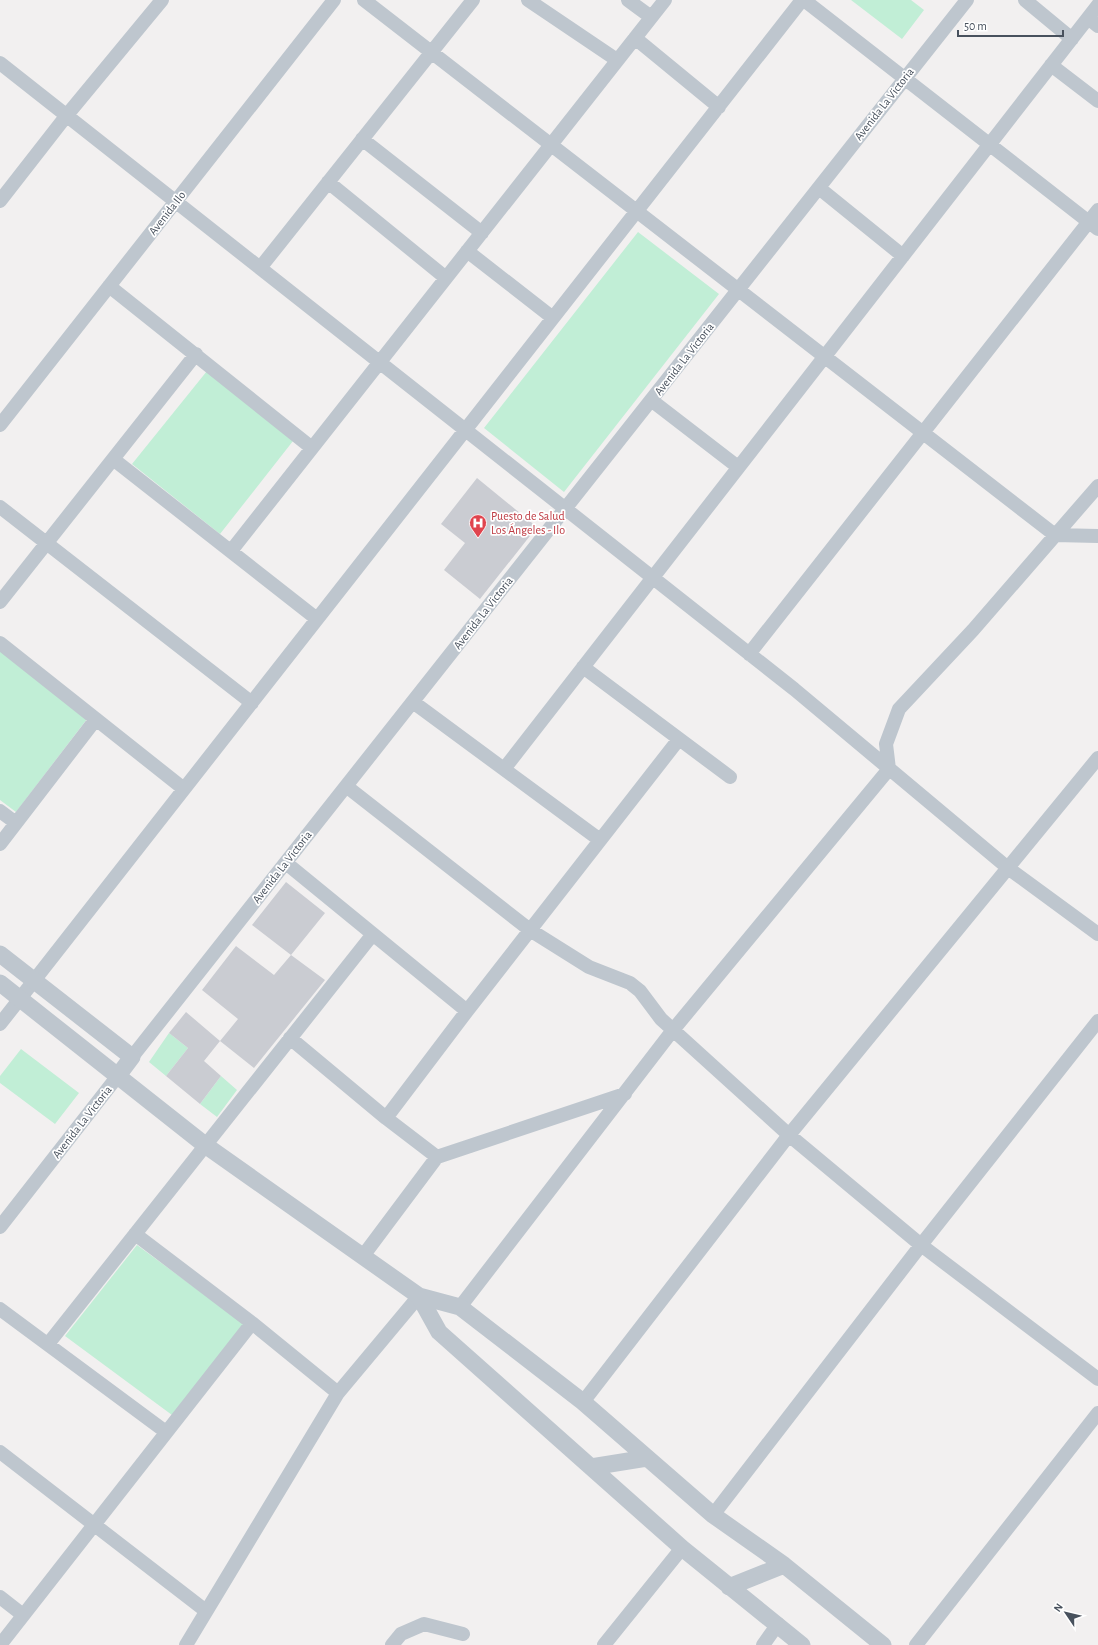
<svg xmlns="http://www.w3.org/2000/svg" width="1098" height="1645" viewBox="0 0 1098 1645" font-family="'Alegreya Sans',sans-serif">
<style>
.green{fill:#c1eed6}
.building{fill:#caccd2}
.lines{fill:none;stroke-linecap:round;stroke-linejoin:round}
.minor{stroke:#bec6ce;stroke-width:14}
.tertiary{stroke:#bec6ce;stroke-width:17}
.labels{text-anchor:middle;stroke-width:3.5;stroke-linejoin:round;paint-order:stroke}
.street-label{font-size:12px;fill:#48515d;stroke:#fff}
.health-label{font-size:12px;fill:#be3a42;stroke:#fff;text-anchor:start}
</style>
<rect width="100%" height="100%" fill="#f2f0f0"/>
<path class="green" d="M851 0H911L924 10 902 39Z
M638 232 719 294 564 492 484 428Z
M207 371 293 441 220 534 132 464Z
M0 650 87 719 16 812 0 800Z
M169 1033 188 1048 166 1076 149 1062Z
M21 1049 79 1093 55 1124 0 1083V1076Z
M221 1076 237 1090 217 1117 200 1104Z
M137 1245 244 1324 172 1415 65 1336Z"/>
<path class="building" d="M477 478 537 527 480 599 444 570 465 543 441 524Z
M286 882 325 913 291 955 252 925Z
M236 946 274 975 291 955 325 980 254 1068 220 1041 238 1019 202 990Z
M186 1012 220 1041 204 1061 221 1076 200 1104 166 1076 188 1048 169 1033Z"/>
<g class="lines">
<path class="minor" d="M364 0 1055 535 1098 536
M528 0 617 60
M628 0 651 17
M804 0 1098 229
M1025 0 1072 39
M1088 18 1098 26
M635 38 719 107
M0 63 794 689 1008 868 1098 934
M1051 65 1098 101
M362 139 482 233
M328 182 446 278
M819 188 903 256
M0 201 67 115 162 0
M467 251 553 318
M260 268 473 0
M109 286 312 448
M651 400 738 467
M0 425 334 0
M113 459 317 619
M0 507 252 703
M231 551 665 0
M0 602 196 354
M0 643 184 789
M749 654 1098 210
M583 667 730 777
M413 702 600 840
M504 769 1098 5
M346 786 530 930 589 967 630 983 640 991 661 1019 789 1135 921 1245 1098 1379
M0 811 16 823
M0 844 96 719
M286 863 467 1011
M0 1024 802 0
M290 1038 386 1118 437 1157
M132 1057 967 0
M386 1118 467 1011 679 739
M0 1227 117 1077
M135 1234 252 1323 338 1393
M363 1256 437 1157 625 1094
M460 1307 673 1030 889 769 886 744 899 709 973 630 1098 486
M0 1309 166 1432
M48 1344 373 934
M583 1402 789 1135 1098 758
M0 1452 206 1611
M713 1515 921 1245 1098 1021
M0 1597 23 1615
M0 1645 252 1323
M186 1645 338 1393 419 1296
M392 1645 401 1634 424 1624 463 1634
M604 1645 682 1548
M763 1645 778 1624
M916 1645 1098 1413"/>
<path class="tertiary" d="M0 954 132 1057 117 1077
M0 983 205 1145 419 1296 460 1307 583 1402 713 1515 784 1565 883 1645
M419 1296 439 1332 682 1548 802 1645
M591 1467 647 1458
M729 1587 784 1565"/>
</g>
<defs>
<g id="hospital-pin" transform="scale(0.9)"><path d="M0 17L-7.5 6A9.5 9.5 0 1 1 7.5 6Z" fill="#e0444e" stroke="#fff"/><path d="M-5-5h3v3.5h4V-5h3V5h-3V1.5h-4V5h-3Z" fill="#fff"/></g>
</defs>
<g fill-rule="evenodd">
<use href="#hospital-pin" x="478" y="523"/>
</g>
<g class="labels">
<g class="street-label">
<text transform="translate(884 104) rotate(-52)" y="4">Avenida La Victoria</text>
<text transform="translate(167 213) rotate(-52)" y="4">Avenida Ilo</text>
<text transform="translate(684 359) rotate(-52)" y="4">Avenida La Victoria</text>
<text transform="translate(483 613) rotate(-52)" y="4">Avenida La Victoria</text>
<text transform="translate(282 867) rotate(-52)" y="4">Avenida La Victoria</text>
<text transform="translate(82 1122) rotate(-52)" y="4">Avenida La Victoria</text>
</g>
<g class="health-label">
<text x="491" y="520">Puesto de Salud<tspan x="491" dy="14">Los Ángeles - Ilo</tspan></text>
</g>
</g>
<g transform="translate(1066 1613) rotate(305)" stroke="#ffffff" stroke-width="3" paint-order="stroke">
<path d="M0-3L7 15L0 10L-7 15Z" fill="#48515d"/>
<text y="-6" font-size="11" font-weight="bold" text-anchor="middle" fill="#48515d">N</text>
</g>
<path d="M958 30v6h105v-6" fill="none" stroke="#48515d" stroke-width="2"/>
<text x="964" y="30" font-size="12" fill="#48515d" stroke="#ffffff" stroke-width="3" paint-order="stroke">50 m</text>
</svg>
